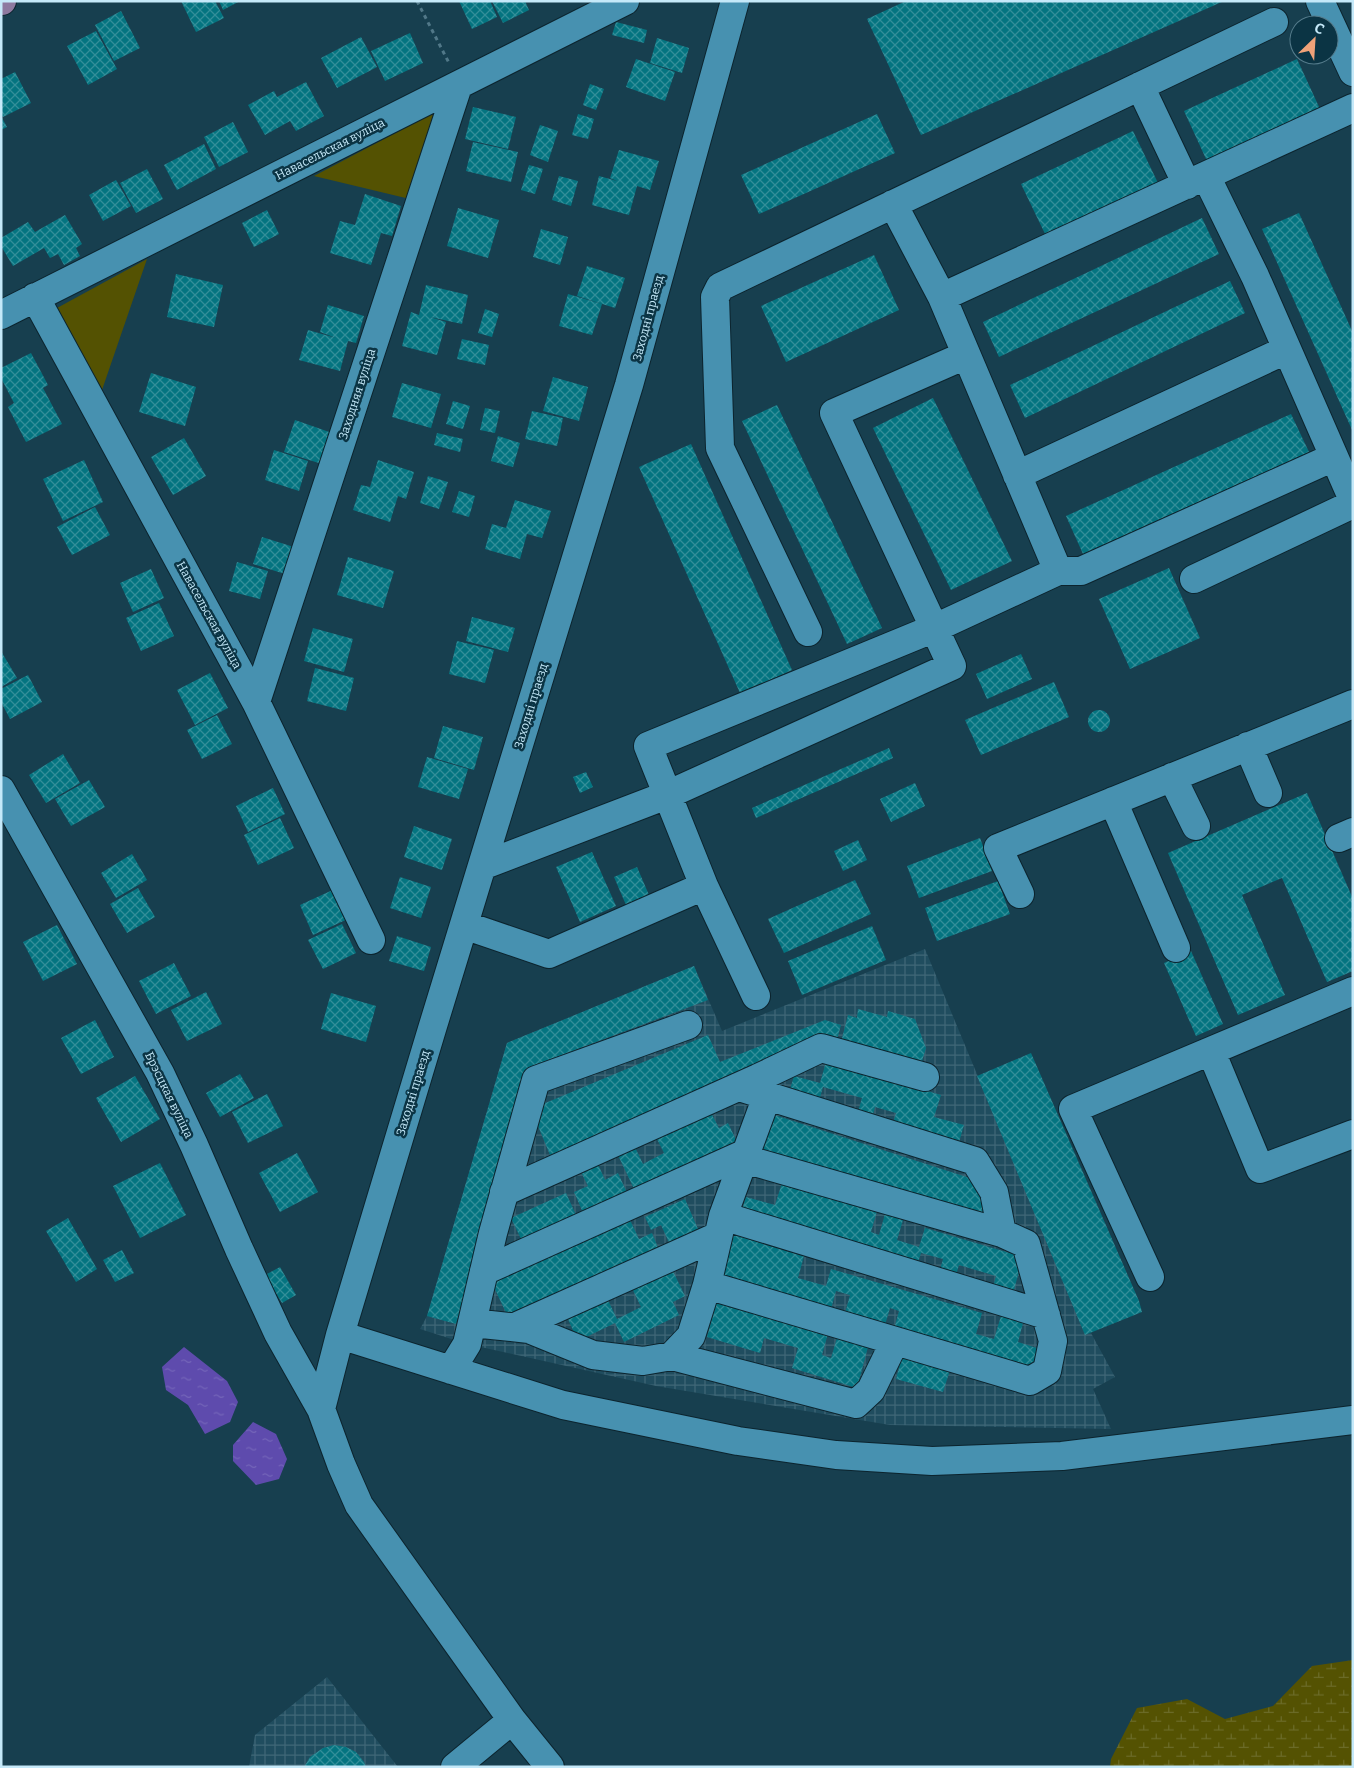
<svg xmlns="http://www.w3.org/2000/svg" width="1354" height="1768" viewBox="0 0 1354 1768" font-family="Bitter,serif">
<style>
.industrial{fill:url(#industrial-grid)}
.green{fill:#545202}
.wetland{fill:url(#wetland-marsh)}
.water{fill:url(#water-ripples)}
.building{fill:url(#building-cross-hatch)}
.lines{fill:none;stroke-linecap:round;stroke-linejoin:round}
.minor-casing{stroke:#0c242e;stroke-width:30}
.major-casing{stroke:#0c242e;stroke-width:30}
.path{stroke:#517888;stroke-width:3;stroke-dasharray:4 4;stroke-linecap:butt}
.minor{stroke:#4791b0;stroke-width:28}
.major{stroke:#8e7aa0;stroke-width:28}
.labels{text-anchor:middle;stroke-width:5;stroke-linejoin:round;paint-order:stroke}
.street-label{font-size:12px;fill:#c5e9f9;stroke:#0b3444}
</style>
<defs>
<pattern id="industrial-grid" width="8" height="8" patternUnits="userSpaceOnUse" patternTransform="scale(1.25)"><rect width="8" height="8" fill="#204d5f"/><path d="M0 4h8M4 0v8" fill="none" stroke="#3f6777"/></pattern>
<pattern id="wetland-marsh" width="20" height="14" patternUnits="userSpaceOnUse" patternTransform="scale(1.25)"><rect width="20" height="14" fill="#545202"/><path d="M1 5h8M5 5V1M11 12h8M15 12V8" fill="none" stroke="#6b6b28"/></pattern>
<pattern id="water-ripples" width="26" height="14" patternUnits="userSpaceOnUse" patternTransform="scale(1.25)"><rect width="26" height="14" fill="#5e4bad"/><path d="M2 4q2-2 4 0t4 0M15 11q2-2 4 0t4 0" fill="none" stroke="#7465b9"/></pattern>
<pattern id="building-cross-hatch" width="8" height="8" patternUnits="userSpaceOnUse" patternTransform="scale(1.25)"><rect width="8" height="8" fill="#047480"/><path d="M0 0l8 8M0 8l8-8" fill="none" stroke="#338e99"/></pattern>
</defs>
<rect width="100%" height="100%" fill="#173f4f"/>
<path class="industrial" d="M925 949 1085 1334 1091 1333 1115 1377 1093 1389 1111 1429 890 1425 656 1386 467 1344 420 1329 427 1316 507 1043 694 966 722 1031Z
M327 1677 398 1767H249L255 1735Z"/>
<path class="green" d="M441 109 414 200 314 176Z
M147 259 102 390 57 308Z"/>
<path class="wetland" d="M1353 1660V1767H1110L1111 1759 1137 1708 1187 1699 1225 1719 1273 1706 1312 1666Z"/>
<path class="water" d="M184 1347 227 1381 238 1402 230 1422 205 1434 188 1405 166 1390 162 1367Z
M253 1422 276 1434 287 1459 279 1479 256 1485 233 1461V1445Z"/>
<path class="building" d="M181 1H215L224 18 196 32Z
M219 1H240L223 10Z
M459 1H490L497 17 472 29Z
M492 1H525L529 10 503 23Z
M906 1H1224L921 135 867 19Z
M121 11 140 48 114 61 95 25Z
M616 22 647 30 644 43 612 35Z
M96 31 117 69 88 85 67 46Z
M410 33 423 63 385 81 371 51Z
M361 37 377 67 337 88 321 58Z
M657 38 689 48 682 73 650 63Z
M636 59 675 72 665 101 626 87Z
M1297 59 1320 109 1207 161 1184 111Z
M15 72 31 103 3 117 1 114V79Z
M306 82 324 116 296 131 290 121 265 135 248 105 274 91 277 97Z
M590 84 604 89 596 110 583 105Z
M473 107 516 117 508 149 465 139Z
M578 114 594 119 588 139 572 135Z
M877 114 895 153 759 214 741 175Z
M1 116 7 127 1 130Z
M233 122 248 152 219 167 204 137Z
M540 125 558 131 548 162 530 155Z
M1133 131 1158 183 1046 236 1021 184Z
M473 142 518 152 511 182 466 171Z
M204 144 216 169 177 190 164 165Z
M619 150 659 161 650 190 637 186 629 215 592 205 599 176 617 181 610 178Z
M529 165 543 169 535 194 521 190Z
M147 169 163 199 136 213 120 183Z
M559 176 578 181 571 206 552 200Z
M116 180 131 206 103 221 89 195Z
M365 194 401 206 392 236 381 233 371 265 330 253 340 221 355 225Z
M458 208 499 220 488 258 447 246Z
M267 210 279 234 254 247 242 223Z
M1299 213 1353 333V432L1262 229Z
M65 215 82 244 76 248 80 256 64 265 58 254 50 258 44 248 13 266 1 246V238L28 222 35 232Z
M1202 218 1219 254 999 357 983 322Z
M541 229 568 237 560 265 533 257Z
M874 255 899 310 786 362 761 306Z
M587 266 625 278 615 308 577 296Z
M176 274 223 285 214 327 167 317Z
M1230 281 1245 313 1025 418 1010 385Z
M426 285 468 295 462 324 430 317 446 322 437 355 402 346 411 312 419 315Z
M568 294 602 304 592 335 559 326Z
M328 305 364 316 356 343 348 341 340 371 299 360 308 330 336 338 320 332Z
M485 309 499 314 492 337 478 333Z
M462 339 489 345 485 365 457 359Z
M31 353 48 385 43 388 62 424 26 442 8 407 14 403 1 378V368Z
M151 373 196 387 185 426 139 412Z
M553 377 588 387 579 421 543 411Z
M402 383 441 394 431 428 392 417Z
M933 398 1012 561 951 590 873 428Z
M453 401 470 406 463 429 446 424Z
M777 405 882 628 847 644 742 421Z
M485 408 500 411 495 433 480 430Z
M532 411 563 418 557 446 525 439Z
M1291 414 1309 452 1083 554 1066 516Z
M295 420 335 434 325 465 284 452Z
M437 433 463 439 460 452 434 445Z
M498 436 520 443 513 467 491 461Z
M184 438 206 476 173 495 151 457Z
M691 444 792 670 740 693 639 467Z
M274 450 308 461 299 491 265 480Z
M84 460 103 502 63 521 43 479Z
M378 460 414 472 406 499 398 496 390 522 353 510 361 485 370 487Z
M428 476 448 482 439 509 420 503Z
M459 491 475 496 469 517 452 512Z
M515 500 551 511 542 538 527 534 520 559 485 549 492 524 506 528Z
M95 507 110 535 72 555 57 527Z
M262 537 297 548 288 575 253 564Z
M348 557 394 571 383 608 337 595Z
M237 562 268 571 260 599 229 591Z
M1169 568 1200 638 1130 669 1099 599Z
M151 569 164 598 133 612 120 583Z
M159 603 174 636 141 651 126 618Z
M472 617 515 628 508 652 466 641Z
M313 628 353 639 344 672 304 661Z
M457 641 494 650 485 683 449 674Z
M1 651 17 678 1 687Z
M1021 654 1032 679 987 699 976 674Z
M315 668 354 678 346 711 307 701Z
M210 673 228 708 195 725 177 690Z
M28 675 42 702 10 719 1 702V689Z
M1054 682 1069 717 981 755 965 720Z
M1088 721a11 11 0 1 1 22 0a11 11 0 1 1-22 0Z
M217 715 232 744 202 759 187 730Z
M443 726 483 737 474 770 434 758Z
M889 748 893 758 756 818 752 808Z
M63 754 80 783 46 803 29 775Z
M427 757 468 769 459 799 418 787Z
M586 772 593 787 580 793 573 777Z
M89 780 105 807 71 826 55 799Z
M915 783 925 806 891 822 880 799Z
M273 788 285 814 248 832 236 806Z
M1307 793 1353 899V971L1327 982 1282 878 1242 895 1285 995 1238 1015 1168 853Z
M280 818 294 848 258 865 244 835Z
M414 826 452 839 442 870 404 857Z
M980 838 992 871 919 898 907 866Z
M858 840 867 860 843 871 834 851Z
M592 852 616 906 580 922 556 867Z
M132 854 147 880 116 898 101 873Z
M637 867 649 895 626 905 614 877Z
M400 877 431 887 421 918 390 908Z
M855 880 871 914 784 953 768 919Z
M998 881 1010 914 937 941 925 908Z
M138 888 155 917 127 933 110 904Z
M337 888 350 918 313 935 300 905Z
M342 924 356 953 323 969 308 940Z
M57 925 77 964 43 981 23 942Z
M872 926 886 960 802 995 788 961Z
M397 936 431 947 424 971 389 961Z
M1191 951 1223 1024 1196 1036 1164 963Z
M174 963 191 996 156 1014 139 981Z
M694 966 708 1000 532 1066 482 1233 456 1324 427 1316 507 1043Z
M206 992 222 1024 187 1041 171 1010Z
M331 993 376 1006 366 1042 321 1029Z
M858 1009 887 1017 888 1011 915 1019 926 1048 920 1068 840 1046 848 1015 857 1018Z
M95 1020 114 1057 81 1074 61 1038Z
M825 1020 841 1025 835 1047 819 1045 550 1155 531 1109 708 1035 720 1062Z
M1031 1053 1139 1301 1142 1312 1085 1335 977 1076Z
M826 1062 941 1095 934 1117 964 1125 955 1156 889 1137 896 1113 875 1107 870 1126 855 1122 862 1098 823 1087 817 1108 787 1099 794 1076 820 1083Z
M240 1074 254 1098 220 1117 206 1093Z
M135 1076 160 1119 121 1142 96 1098Z
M267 1094 283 1126 248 1143 232 1112Z
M710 1111 719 1128 728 1123 738 1144 636 1193 616 1151 633 1143 643 1164 664 1153 656 1137Z
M765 1112 982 1182 989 1226 753 1157Z
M297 1153 318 1192 280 1212 259 1173Z
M597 1162 605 1180 618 1173 628 1195 584 1215 574 1192 588 1186 580 1170Z
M160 1163 186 1215 140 1238 113 1186Z
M782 1183 877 1211 871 1232 879 1235 885 1214 903 1220 897 1240 919 1247 925 1228 1023 1257 1012 1297 992 1291 996 1276 959 1265 954 1282 938 1277 943 1259 921 1253 915 1272 739 1220 746 1197 775 1205Z
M566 1193 576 1215 521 1239 511 1218Z
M685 1199 701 1236 672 1249 661 1225 651 1230 645 1217Z
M68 1218 97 1269 76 1282 46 1231Z
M630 1220 639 1239 652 1233 659 1250 509 1319 492 1283Z
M730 1234 804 1256 798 1278 826 1286 831 1269 982 1313 976 1334 994 1339 1001 1316 1023 1323 1018 1342 1040 1349 1034 1370 894 1329 899 1311 890 1308 885 1325 845 1313 850 1295 836 1291 831 1309 718 1276Z
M122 1250 134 1273 115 1282 103 1260Z
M280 1267 296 1295 282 1303 265 1275Z
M672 1269 685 1296 673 1302 679 1315 624 1342 615 1323 578 1341 566 1315 606 1296 617 1319 641 1307 632 1288Z
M718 1297 829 1330 822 1355 831 1358 837 1338 868 1347 857 1388 792 1368 798 1348 764 1338 760 1353 707 1337Z
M903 1353 951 1367 943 1392 896 1379Z
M334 1745 346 1747 356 1752 364 1762 366 1767H304L310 1757 323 1748Z"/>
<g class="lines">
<g class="minor-casing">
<path id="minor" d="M1320 1 1353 72
M1140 86 1187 185
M1206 176 1255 276 1353 500
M893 204 942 297
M35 297 256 702 371 940
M1 315 625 1
M1017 475 1286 350
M1058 571H1081L1334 457
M1194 579 1353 504
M808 632 720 448 715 297 720 287 1274 22
M256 702 458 86
M1248 746 1268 793
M1172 777 1196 826
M1 790 160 1073 194 1145 239 1249 278 1333 321 1409 341 1464 359 1505 512 1720 550 1767
M1113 801 1176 948
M1339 838 1353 832
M482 866 667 795 952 666 834 413 966 355
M704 886 756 996
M1020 894 998 848 1353 704
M464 925 549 954 704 886 648 746 935 628 1058 571 942 297 1353 108
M1211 1051 1260 1169 1353 1134
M739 1087 975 1161 994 1192 1002 1233 1026 1244 1053 1341 1047 1371 1030 1381 707 1285 723 1216 1046 1315
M744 1159 1002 1233
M504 1192 758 1078 821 1048 925 1077
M723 1216 767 1096
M484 1271 746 1153
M1150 1277 1073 1109 1353 991
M472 1323 529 1329 593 1355 643 1361 672 1356 691 1336 707 1285
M515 1327 718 1236
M340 1335 563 1405 738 1441 836 1455 932 1461 1062 1456 1353 1420
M672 1356 856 1404 871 1390 895 1341
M451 1370 467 1344 493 1233 536 1080 688 1025
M321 1409 340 1335 432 1029 629 385 735 1
M455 1767 512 1720"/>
</g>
<g class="major-casing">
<path id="major" d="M1 1H2"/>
</g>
<path class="path" d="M417 1 449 63"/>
<use href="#minor" class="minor"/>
<use href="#major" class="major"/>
</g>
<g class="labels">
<g class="street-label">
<text transform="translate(330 149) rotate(-27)" y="4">Навасельская вуліца</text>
<text transform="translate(648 318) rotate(-75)" y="4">Заходні праезд</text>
<text transform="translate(357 394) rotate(-72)" y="4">Заходняя вуліца</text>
<text transform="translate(209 615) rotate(61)" y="4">Навасельская вуліца</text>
<text transform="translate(531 706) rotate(-73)" y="4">Заходні праезд</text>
<text transform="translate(413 1093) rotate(-73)" y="4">Заходні праезд</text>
<text transform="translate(169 1095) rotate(64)" y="4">Брэсцкая вуліца</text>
</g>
</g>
<rect width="1354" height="1768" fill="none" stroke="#c5e9f9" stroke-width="5"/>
<g transform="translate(1314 40) rotate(25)"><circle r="24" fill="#0b3444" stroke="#557c8c"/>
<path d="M0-4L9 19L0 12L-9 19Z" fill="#f0a279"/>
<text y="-8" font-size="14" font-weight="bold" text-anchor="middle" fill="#c5e9f9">С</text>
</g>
</svg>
